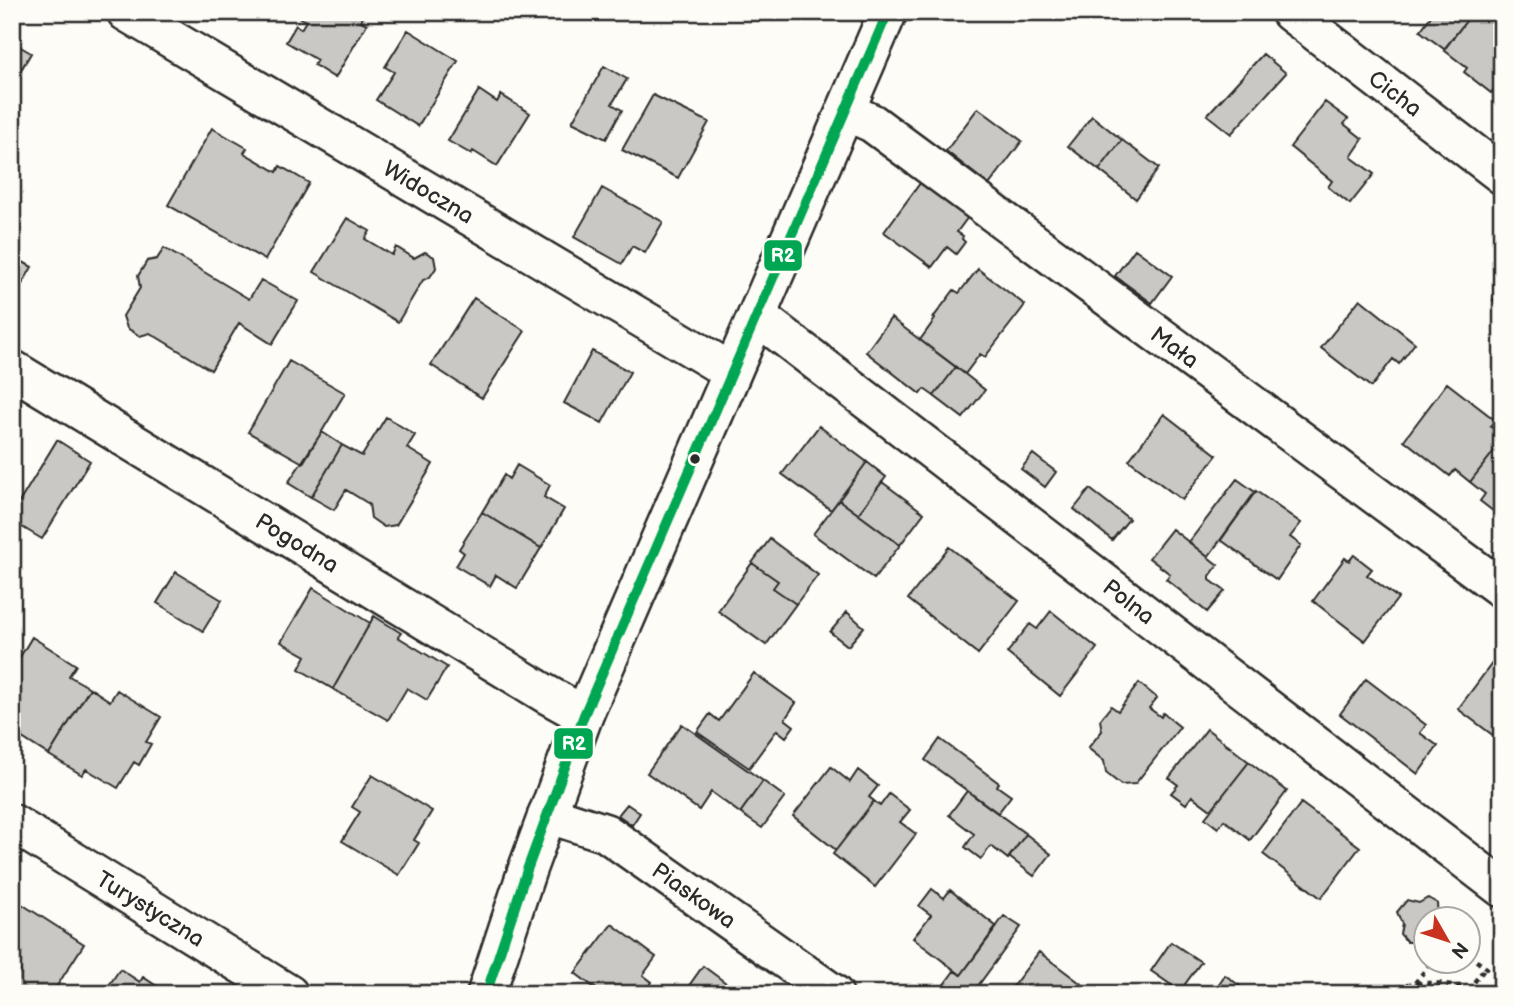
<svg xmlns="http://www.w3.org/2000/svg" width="1514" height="1006" viewBox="0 0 1514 1006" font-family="'Balsamiq Sans',sans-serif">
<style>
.building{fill:#c9c8c4;stroke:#2b2b2b;stroke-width:2}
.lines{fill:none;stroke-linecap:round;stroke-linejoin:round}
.street-casing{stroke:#2b2b2b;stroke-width:42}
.path{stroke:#2b2b2b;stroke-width:4.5;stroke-dasharray:5 5;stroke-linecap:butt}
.street{stroke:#fdfcf7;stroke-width:37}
.bus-1-casing{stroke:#fdfcf7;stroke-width:16}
.bus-1{stroke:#00a651;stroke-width:10}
.bus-dot{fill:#2b2b2b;stroke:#fdfcf7;stroke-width:2.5}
.labels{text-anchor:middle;stroke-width:5;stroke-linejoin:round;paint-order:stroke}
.street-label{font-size:23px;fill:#2b2b2b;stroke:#fdfcf7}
.line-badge{stroke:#fdfcf7;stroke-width:2.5}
.badge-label{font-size:19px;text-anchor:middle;font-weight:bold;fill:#fff}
</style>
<rect width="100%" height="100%" fill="#fdfcf7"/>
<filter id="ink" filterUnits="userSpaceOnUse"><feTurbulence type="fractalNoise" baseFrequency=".0143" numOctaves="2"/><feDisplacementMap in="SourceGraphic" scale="14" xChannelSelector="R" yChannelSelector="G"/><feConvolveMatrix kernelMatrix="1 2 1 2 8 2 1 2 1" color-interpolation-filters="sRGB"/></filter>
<g filter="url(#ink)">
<path class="building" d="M303 12H366L361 21 367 24 335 78 314 65 317 60 286 42 296 25 301 29 306 21 300 18Z
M1112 12H1126L1121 19Z
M1434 12H1473L1444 49 1420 31Z
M1473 12H1491L1502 21V79L1491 93 1464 72 1467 68 1444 50Z
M408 30 458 61 418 126 376 100 394 72 385 67Z
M12 42 31 53 12 85Z
M1263 54 1286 73 1231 134 1207 115Z
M604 66 627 79 612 104 622 110 606 139 572 122Z
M479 90 497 102 501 95 530 113 497 166 473 151 471 154 448 141Z
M653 95 709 122 678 178 622 150Z
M1325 102 1348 119 1344 124 1363 139 1351 157 1374 174 1350 204 1328 187 1332 181 1290 147Z
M978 108 1022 141 989 185 946 151Z
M1092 116 1122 140 1099 170 1068 146Z
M212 128 247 148 244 153 277 172 280 166 309 183 265 260 168 205Z
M1122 140 1159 168 1136 199 1099 170Z
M921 182 968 217 957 232 963 236 962 239 965 242 956 254 947 247 932 267 884 232Z
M602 188 663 222 645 253 632 246 622 264 574 237Z
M347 218 370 231 365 239 392 255 396 247 414 258 425 252 434 257 436 268 430 277 423 280 398 322 314 272Z
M164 248 249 299 261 280 298 301 272 344 239 323 211 370 150 333 140 336 127 328 123 316 140 288 138 276 147 261 157 259Z
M1135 249 1172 276 1152 303 1115 276Z
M12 256 32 267 12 302Z
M978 269 1025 305 985 357 980 354 965 374 920 340 935 319 933 318 954 290 959 293Z
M1502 289V307L1493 300Z
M474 298 525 331 482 398 431 365Z
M1360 299 1415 343 1399 364 1393 359 1371 387 1321 348Z
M891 318 956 367 934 396 924 389 920 394 866 352Z
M592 351 630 372 602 423 564 403Z
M289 361 345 393 303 463 248 432Z
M956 367 985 390 963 418 934 396Z
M1447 383 1495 420 1490 426 1502 435V441L1470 482 1455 470 1450 476 1404 440Z
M1164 414 1217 455 1182 500 1129 460Z
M386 417 415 435 407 448 433 464 396 525 384 527 371 518 369 504 346 490 334 510 311 497 342 445 362 456Z
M819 426 867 462 831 510 782 474Z
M322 432 342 445 311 497 288 483Z
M57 440 90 461 42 539 12 521V514Z
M1502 441V518L1480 501 1485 494 1470 482Z
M1033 454 1056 472 1045 487 1021 469Z
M867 462 886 477 858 514 839 500Z
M517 465 550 485 544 497 564 509 541 548 482 512 504 475 509 479Z
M1237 479 1255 492 1208 557 1189 542Z
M882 482 924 513 900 545 858 514Z
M1090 489 1129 519 1112 540 1074 509Z
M1256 491 1301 523 1290 537 1301 545 1277 580 1221 540Z
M839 500 900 545 874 579 813 534Z
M482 512 541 548 517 588 496 575 490 586 456 566 464 553 459 549Z
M1172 529 1218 565 1210 576V580L1225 591 1207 612 1166 579 1170 574 1149 558Z
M770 539 818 575 796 604 773 588 778 581 752 563Z
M949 547 1019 601 978 654 908 599Z
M1354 555 1372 569 1367 575 1398 598 1365 641 1313 601 1345 558 1349 561Z
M752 563 778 581 773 588 796 604 766 645 718 611Z
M176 572 222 600 203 631 157 603Z
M313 588 370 623 333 689 299 669 306 656 281 642Z
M1051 611 1097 648 1060 696 1007 653 1030 624 1037 629Z
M847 612 864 627 848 646 830 632Z
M374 616 401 633 398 637 447 667 427 700 407 688 388 720 333 689Z
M32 637 76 665 69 676 90 688 49 755 16 734 20 729 12 724V659L17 662Z
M1496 658 1502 663V742L1458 709Z
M754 673 796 703 785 719 794 726 786 737 777 730 749 768 697 732 710 714 719 721Z
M1366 679 1426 725 1420 733 1438 746 1418 774 1340 714Z
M1139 683 1157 698 1149 708 1161 717 1163 713 1180 727 1135 784 1121 785 1106 773 1104 761 1088 748 1102 731 1100 720 1111 706 1118 711Z
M90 688 110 701 117 690 161 717 146 742 151 744 139 765 134 762 118 788 86 769 82 775 49 755Z
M682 724 763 781 740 813 711 792 699 810 647 773Z
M1207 729 1249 762 1211 810 1192 796 1186 804 1171 793 1178 785 1169 778Z
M940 739 999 783 997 786 1011 796 998 813 925 760Z
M1249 762 1287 791 1250 840 1224 820 1218 828 1205 818Z
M831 767 850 782 858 770 878 786 869 797 874 801 836 850 793 816Z
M372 775 432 811 414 840 419 843 399 875 342 841 360 812 352 807Z
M763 781 785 797 762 828 740 813Z
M967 791 1026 834 1008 859 991 846 981 859 965 847 974 834 949 815Z
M889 794 910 810 900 822 916 834 875 887 833 854 874 801 880 806Z
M1301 803 1360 847 1321 898 1263 854Z
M627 804 640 813 632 825 618 815Z
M1026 834 1051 854 1034 876 1009 857Z
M932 889 944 898 950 890 997 927 961 975 913 938 931 915 919 906Z
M1428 898 1437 903 1438 918H1426V939L1421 938 1415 942H1407L1400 934 1402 924 1397 912 1407 900 1419 903Z
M17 901 84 944 53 992 49 990 47 994H22L12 988V983L20 971 12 966V908Z
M1004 916 1021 927 972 994H937L954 971 961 975Z
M612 924 656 957 643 975 652 982 643 994 633 987 628 994H603L575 973Z
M1171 942 1201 962 1180 991 1151 971Z
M1039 952 1088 989 1084 994H1007Z
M703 966 741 994H683Z
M120 969 140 982 143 977 161 989 157 994H103Z
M1225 975 1251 994H1212Z"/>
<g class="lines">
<g class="street-casing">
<g id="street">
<path id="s1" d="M126 12 732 372"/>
<path id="s2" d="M1290 12 1502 175"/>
<path id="s3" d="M847 112 872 123 1502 589"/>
<path id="s4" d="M757 316 1502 888"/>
<path id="s5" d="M12 369 546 694 584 715"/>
<path id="s6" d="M547 814 606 833 834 994"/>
<path id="s7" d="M12 823 289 994"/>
<path d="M486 994 527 870 584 715 888 12"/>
</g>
</g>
<path class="path" d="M1468 955 1502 979
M1415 983 1433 960
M1468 990 1486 967
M1378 994C1404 982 1448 977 1474 994"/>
<use href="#street" class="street"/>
<g class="bus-1-casing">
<path id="bus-1" d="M486 994 527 870 584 715 888 12"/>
</g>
<use href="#bus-1" class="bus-1"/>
</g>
</g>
<circle class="bus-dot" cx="695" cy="459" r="6"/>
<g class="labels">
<g class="street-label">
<text dy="8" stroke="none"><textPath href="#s2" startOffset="133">Cicha</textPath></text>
<text dy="8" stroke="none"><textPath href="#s1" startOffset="352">Widoczna</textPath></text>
<text dy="8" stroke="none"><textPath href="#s3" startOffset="404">Mała</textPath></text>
<text dy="8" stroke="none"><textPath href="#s5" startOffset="334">Pogodna</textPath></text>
<text dy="8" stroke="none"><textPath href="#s4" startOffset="469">Polna</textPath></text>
<text dy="8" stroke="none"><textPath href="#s6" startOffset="170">Piaskowa</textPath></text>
<text dy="8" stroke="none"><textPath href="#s7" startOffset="163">Turystyczna</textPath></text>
</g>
</g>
<g class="line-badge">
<rect x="763" y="239" width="40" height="33" rx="7" fill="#00a651"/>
<rect x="553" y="727" width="41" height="33" rx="7" fill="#00a651"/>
</g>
<g class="badge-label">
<text x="783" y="262">R2</text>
<text x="574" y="750">R2</text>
</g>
<rect width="1514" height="1006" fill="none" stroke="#fdfcf7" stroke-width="42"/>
<rect x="21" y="21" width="1472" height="964" fill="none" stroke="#2b2b2b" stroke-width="2.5" filter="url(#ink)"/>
<g transform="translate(1447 940) rotate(129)"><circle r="33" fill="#fdfcf7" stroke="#a9a8a5" stroke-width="2"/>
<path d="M0-5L12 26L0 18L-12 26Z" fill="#c8321e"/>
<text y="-10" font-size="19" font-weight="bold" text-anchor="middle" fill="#2b2b2b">N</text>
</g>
</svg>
